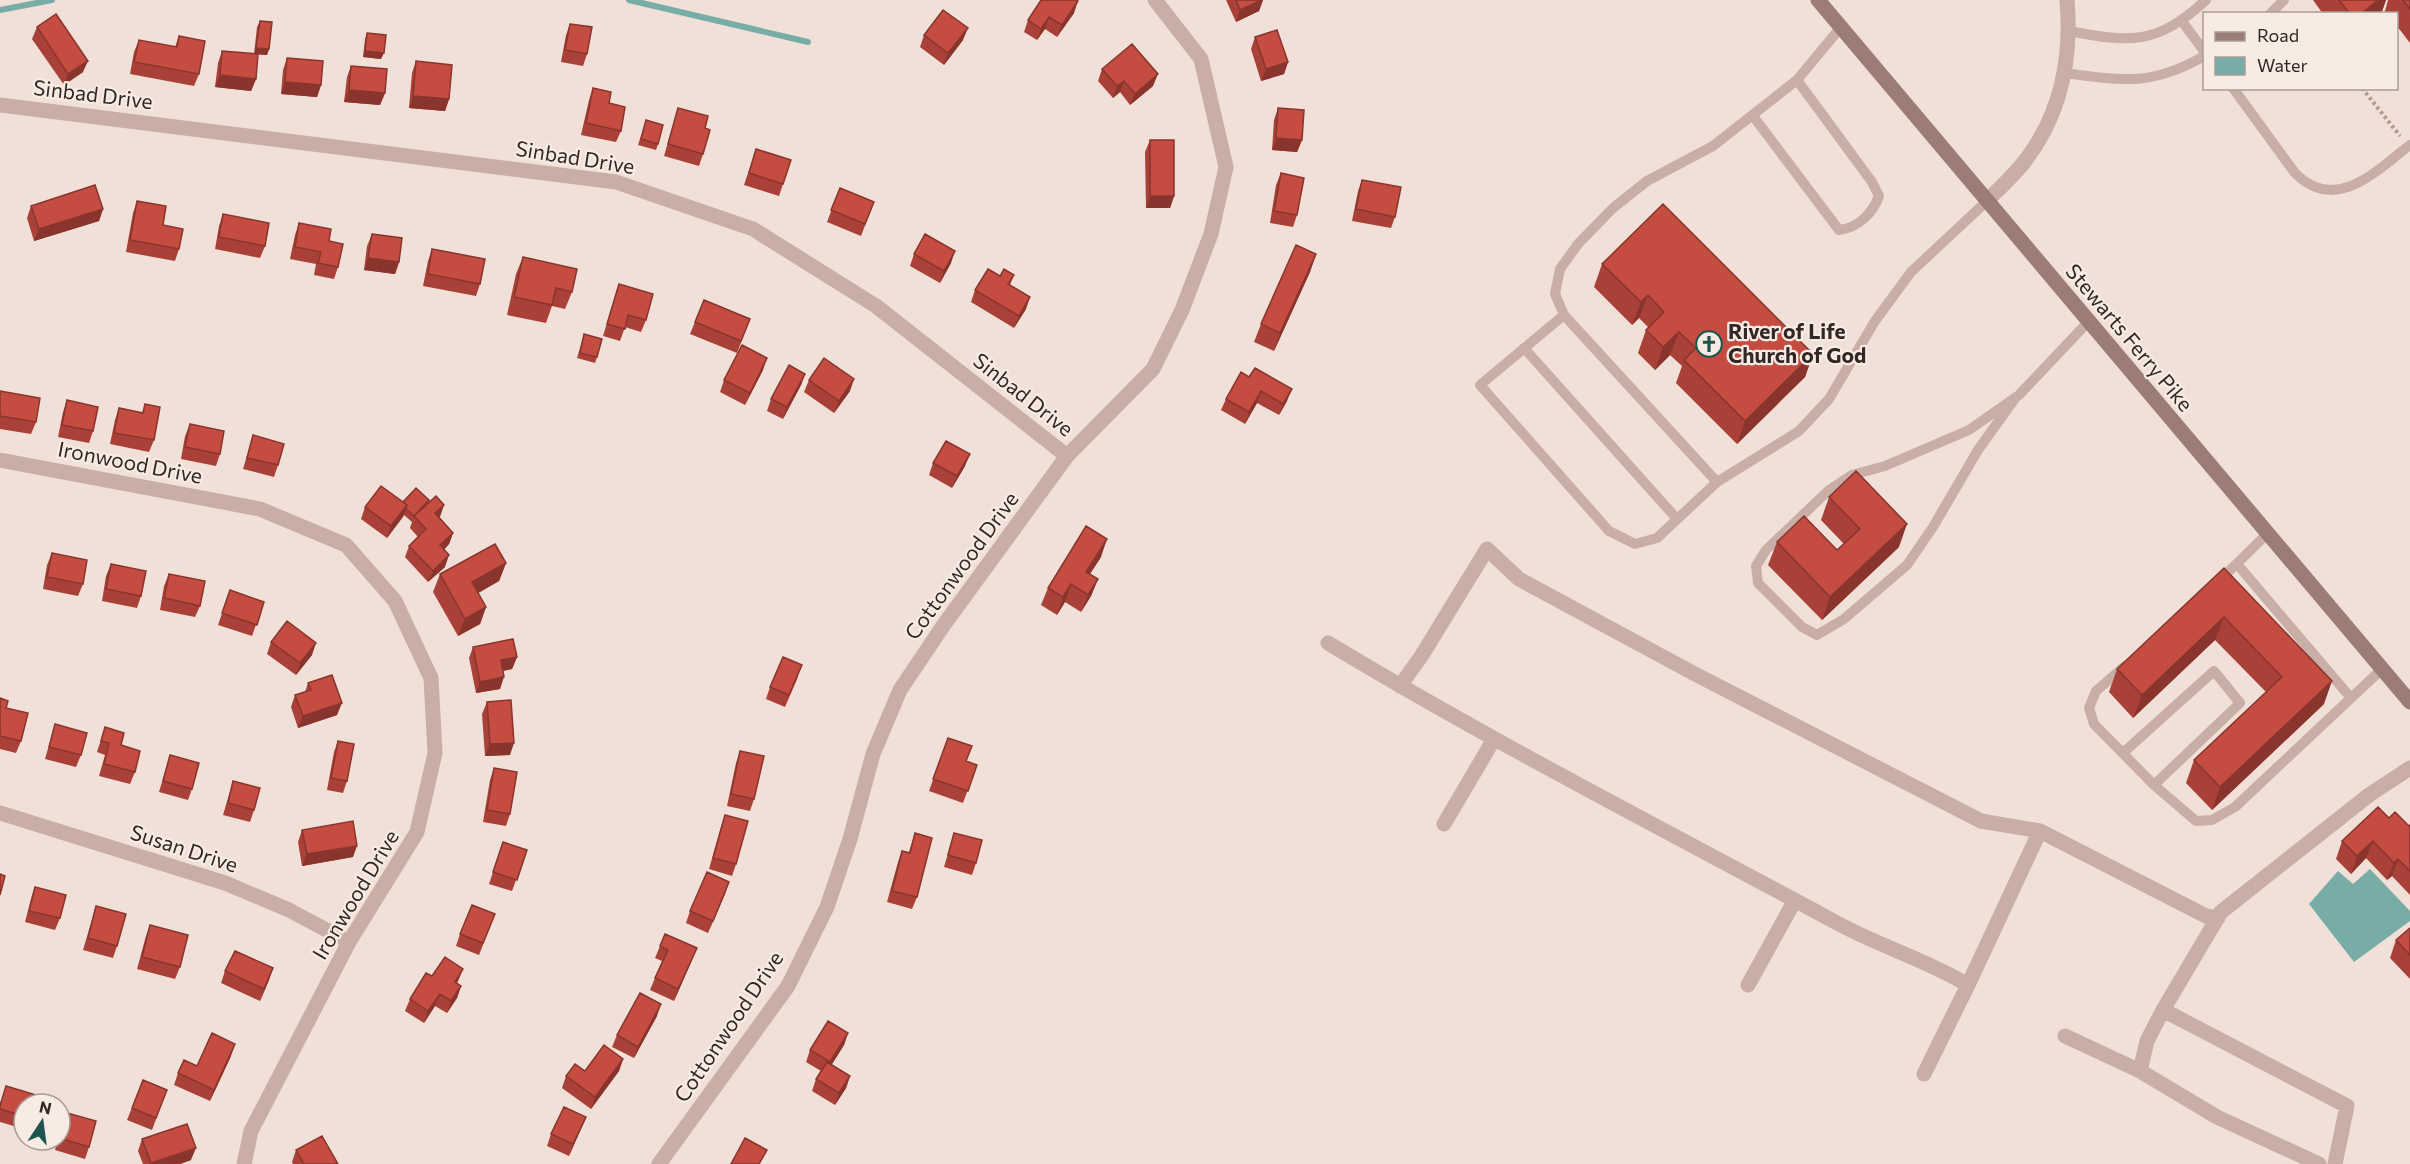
<svg xmlns="http://www.w3.org/2000/svg" width="2410" height="1164" viewBox="0 0 2410 1164" font-family="Commissioner,sans-serif">
<style>
.water{fill:#77ada6}
.lines{fill:none;stroke-linecap:round;stroke-linejoin:round}
.stream{stroke:#77ada6;stroke-width:6}
.path{stroke:#b3988e;stroke-width:4;stroke-dasharray:3 3;stroke-linecap:butt}
.service{stroke:#c8aea4;stroke-width:10}
.minor{stroke:#c8aea4;stroke-width:15}
.secondary{stroke:#9b7d75;stroke-width:15}
.wall{fill:#a94138}
.shaded-wall{fill:#89352e}
.building{fill:#c44c41;stroke:#89352e;stroke-width:1.5}
.labels{text-anchor:middle;stroke-width:4.5;stroke-linejoin:round;paint-order:stroke}
.street-label{font-size:21px;fill:#332725;stroke:#f8ebe3}
.poi-label{font-size:21px;font-weight:bold;fill:#332725;stroke:#f8ebe3;text-anchor:start}
</style>
<rect width="100%" height="100%" fill="#f0e0d7"/>
<path class="water" d="M2370 869 2410 911V921L2354 962 2309 904 2338 871 2353 884Z"/>
<g class="lines">
<path class="stream" d="M629 0 808 42
M0 10 52 0"/>
<path class="path" d="M2362 88 2400 136"/>
<path class="service" d="M2270 14 2284 0
M2181 20 2204 51
M2069 31C2131 43 2157 45 2206 0
M2065 73C2122 81 2153 86 2204 56
M2233 88 2295 173C2336 214 2376 171 2410 145
M1753 116 1839 230C1858 228 1873 213 1879 196L1872 182 1797 80
M1564 315 1480 385 1609 531 1635 544 1657 538 1717 482 1799 431 1829 399 1875 321 1911 272 1987 201
M1524 348 1677 519
M2016 397 1978 450 1933 527 1907 565 1844 619 1817 635 1802 627 1758 583 1756 566 1766 550 1828 491 1852 475 1885 466 1969 430 2019 395 2088 322
M1717 482 1564 315 1555 294 1560 269 1578 244 1613 208 1647 181 1713 146 1797 80 1841 27
M2237 564 2351 698
M2219 581 2268 533
M2125 666 2096 691 2089 708 2094 724 2154 785 2196 821 2212 820 2235 807 2382 669
M2124 752 2214 671 2240 703 2154 785"/>
<path class="minor" d="M0 105 616 182 753 229 876 306 1067 456
M1987 201C2000 188 2014 175 2025 161 2061 114 2072 58 2067 0
M0 460 260 509 346 545 395 601 431 678 435 753 417 832 349 942 251 1131 244 1164
M1328 643C1494 743 1667 831 1837 923 1879 946 1927 960 1968 985L2040 831 2206 916 2218 918
M1400 686 1422 655 1487 549 1519 579 1693 673 1981 821 2040 831
M0 813 225 883 289 910 349 942
M1444 824 1494 739
M1748 985 1795 900
M2163 1010 2347 1106 2335 1164
M2065 1036 2140 1071
M1924 1074 1968 985
M659 1164 788 986 827 907 850 839 873 754 900 690 943 626 1067 456 1153 369 1182 310 1211 234 1226 167 1201 59 1155 0
M2319 1164 2217 1117 2140 1071 2147 1041 2163 1010 2221 912 2369 795 2410 768"/>
<path class="secondary" d="M1818 0 2410 702"/>
</g>
<path class="wall" d="M1226 0H1263L1259 11 1236 22Z
M2313 0H2386L2381 14H2323Z
M2388 0H2410V43L2397 26V14H2387L2385 11Z
M1074 13 1057 37 1045 29 1037 40 1024 32 1028 20Z
M260 21 269 49 267 55 254 54 257 27Z
M570 24 587 54 583 66 561 62 566 35Z
M37 27 83 72 64 85 32 39Z
M367 33 381 59 363 57 365 39Z
M924 35 963 40 944 65 920 47Z
M179 36 199 74 194 86 130 74 134 52 139 40 175 47Z
M1255 37 1288 62 1284 74 1261 81 1251 49Z
M222 51 256 79 251 91 215 87 218 63Z
M287 58 321 85 317 97 281 94 283 70Z
M416 61 449 99 445 111 409 108 412 73Z
M351 66 385 93 380 105 344 102 347 77Z
M1102 69 1153 86 1130 105 1120 92 1113 98 1098 81Z
M593 88 609 103 621 131 616 142 581 135 589 100Z
M678 108 705 128 703 154 699 166 664 156Z
M1278 108 1302 140 1297 152 1272 150 1274 120Z
M646 120 658 144 656 150 638 145Z
M1150 140 1174 196 1170 208H1146L1145 152Z
M756 149 791 160 779 196 744 185Z
M1281 173 1297 215 1293 227 1270 223 1276 185Z
M1362 180 1395 217 1391 228 1352 221 1358 191Z
M840 188 874 202 861 236 827 222Z
M137 201 163 225 179 249 175 261 126 252 133 213Z
M31 206 103 209 99 221 34 241 27 218Z
M223 214 265 246 260 258 215 249 219 226Z
M299 223 338 267 334 279 314 275 316 264 290 259 295 235Z
M372 234 399 262 395 274 364 270 367 246Z
M432 249 480 284 476 296 423 286 428 261Z
M914 254 951 263 940 283 910 266Z
M1316 254 1310 272 1274 351 1254 342 1261 324Z
M523 257 572 292 565 309 552 306 546 323 507 315 516 274Z
M1602 264 1813 354 1805 377 1737 444 1676 383 1682 366 1670 355 1655 370 1638 353 1646 330 1649 328 1639 318 1632 325 1594 287Z
M1014 275 1010 285 1026 309 1014 328 971 302 975 290 1000 276Z
M619 284 646 320 641 332 625 327 620 341 603 336Z
M704 300 750 319 737 353 690 334Z
M584 334 597 357 595 363 577 358Z
M763 370 745 405 720 392 724 380Z
M1241 372 1287 401 1279 415 1257 403 1245 424 1221 410 1226 399Z
M805 374 801 385 783 419 767 411 771 399Z
M809 380 850 391 834 413 804 392Z
M0 391 36 422 31 434 0 429Z
M67 400 93 431 89 443 58 437 63 412Z
M145 404 154 440 149 452 110 444 115 420 119 408 142 413Z
M190 424 220 454 216 466 181 459 185 436Z
M253 435 278 465 274 477 243 469Z
M933 463 965 466 952 488 929 475Z
M1829 497 1899 547 1822 620 1768 565 1777 542 1837 550 1844 544 1821 520Z
M429 500 428 503 440 517H439L453 533 449 544 444 550 445 567 428 582 405 557 409 546 418 537 410 528 412 522 404 515 387 538 361 519 365 507Z
M52 553 83 584 78 596 43 589 47 565Z
M1101 557 1090 574 1098 579 1091 596 1081 612 1065 602 1057 615 1041 605 1048 588Z
M506 563 499 581 478 593 486 607 480 624 458 636 433 592 440 574Z
M111 564 141 596 137 608 102 601 106 576Z
M2224 568 2324 704 2212 810 2186 783 2194 760 2266 692 2215 640 2133 718 2109 692 2117 669Z
M169 574 200 606 195 617 160 610 164 586Z
M230 590 264 602 252 636 218 625Z
M271 642 312 655 296 675 267 654Z
M473 647 517 657 512 669 503 671 500 689 476 693 469 658Z
M798 677 785 707 766 699 770 687Z
M308 683 337 715 298 728 291 707 295 695 305 692Z
M0 698 21 741 16 753 0 749Z
M487 702 510 755 485 756 482 714Z
M55 724 81 755 76 767 45 759Z
M105 727 135 772 130 784 99 776 105 755 97 752Z
M948 738 966 761 977 765 963 803 929 791Z
M338 741 347 781 343 793 327 790 334 752Z
M740 751 754 799 750 811 727 806 736 763Z
M170 755 192 789 188 800 159 792Z
M494 768 510 814 506 826 483 822 490 780Z
M233 781 254 810 250 822 223 815Z
M725 815 736 864 732 876 709 869 721 827Z
M2389 818 2409 826 2410 825V895L2392 876 2387 880 2366 858 2351 874 2336 859 2342 841Z
M302 830 353 857 302 866 298 842Z
M915 833 917 897 912 909 887 902 898 862 902 851 909 852Z
M954 833 976 863 972 875 944 867Z
M503 842 527 850 512 891 489 884Z
M35 887 60 918 55 930 25 922 31 899Z
M725 894 708 933 686 923 690 911Z
M96 906 117 946 113 958 83 950Z
M150 925 180 967 175 979 137 969 146 936Z
M491 925 479 955 456 946 460 934Z
M2410 928V979L2390 958 2396 940Z
M660 946 692 960 674 1001 650 990 662 961 655 958Z
M463 969 457 983 461 986 457 998 447 1013 435 1006 424 1023 405 1011 410 999 432 976Z
M225 971 269 980 260 1001 221 983Z
M657 1016 634 1058 612 1047 617 1035Z
M848 1033 844 1045 831 1065 850 1076 846 1088 835 1105 812 1091 816 1079 821 1071 806 1062 810 1050Z
M231 1056 210 1101 174 1085 178 1073 197 1066Z
M623 1059 619 1071 591 1109 562 1088 566 1076 585 1071Z
M143 1080 167 1090 152 1130 127 1120Z
M6 1086 24 1104V1129L0 1122V1103Z
M67 1113 89 1147 85 1159 55 1150 58 1140H60V1133Z
M586 1117 569 1156 547 1146 551 1134Z
M142 1139 191 1160 180 1164H143L138 1151Z
M296 1150 338 1164H293L292 1162Z"/>
<path class="shaded-wall" d="M1263 0 1259 11 1236 22 1240 10Z
M2378 0H2386L2381 14H2361Z
M1078 1 1074 13 1057 37 1062 25Z
M1049 17 1045 29 1037 40 1041 29Z
M968 28 963 40 944 65 948 53Z
M256 48 269 49 267 55 254 54Z
M365 51 384 53 381 59 363 57Z
M88 61 83 72 64 85 68 74Z
M1288 62 1284 74 1261 81 1266 69Z
M1158 74 1153 86 1130 105 1135 94Z
M220 75 256 79 251 91 215 87Z
M1124 81 1120 92 1113 98 1117 86Z
M285 82 321 85 317 97 281 94Z
M349 90 385 93 380 105 344 102Z
M413 96 449 99 445 111 409 108Z
M1276 138 1302 140 1297 152 1272 150Z
M1150 196H1174L1170 208H1146Z
M103 209 99 221 34 241 39 229Z
M955 251 951 263 940 283 944 271Z
M1316 254 1310 272 1274 351 1280 333Z
M368 258 399 262 395 274 364 270Z
M1648 295 1639 318 1632 325 1641 302Z
M1030 297 1026 309 1014 328 1019 316Z
M1679 332 1670 355 1655 370 1663 347Z
M1813 354 1805 377 1737 444 1745 421Z
M767 358 763 370 745 405 750 393Z
M805 374 801 385 783 419 787 407Z
M854 379 850 391 834 413 839 401Z
M1292 389 1287 401 1279 415 1283 404Z
M1261 391 1257 403 1245 424 1249 412Z
M970 454 965 466 952 488 957 476Z
M407 505 403 517 387 538 391 526Z
M444 505 440 517 431 525 435 513Z
M1907 524 1899 547 1822 620 1830 597Z
M453 533 449 544 436 557 440 545Z
M1107 539 1101 557 1080 589 1086 572Z
M449 555 445 567 428 582 433 571Z
M506 563 499 581 466 600 472 582Z
M1098 579 1091 596 1081 612 1088 595Z
M1071 584 1065 602 1057 615 1063 597Z
M486 607 480 624 458 636 465 619Z
M2224 617 2215 640 2133 718 2142 695Z
M316 643 312 655 296 675 300 663Z
M517 657 512 669 497 672 501 660Z
M504 677 500 689 476 693 480 682Z
M2332 681 2324 704 2212 810 2220 787Z
M342 703 337 715 298 728 303 716Z
M514 743 510 755 485 756 490 744Z
M2373 841 2366 858 2351 874 2357 856Z
M357 846 353 857 302 866 307 854Z
M2398 859 2392 876 2387 880 2394 863Z
M729 882 725 894 708 933 713 921Z
M697 948 692 960 674 1001 678 989Z
M273 968 269 980 260 1001 264 989Z
M463 969 458 981 450 993 455 982Z
M461 986 457 998 447 1013 451 1001Z
M440 994 435 1006 424 1023 428 1011Z
M661 1004 657 1016 634 1058 638 1047Z
M848 1033 844 1045 826 1074 830 1062Z
M235 1044 231 1056 210 1101 214 1090Z
M623 1059 619 1071 591 1109 595 1097Z
M850 1076 846 1088 835 1105 839 1093Z
M586 1117 581 1129 569 1156 573 1144Z
M196 1148 191 1160 180 1164H151Z"/>
<path class="building" d="M1041 0H1076L1078 1 1062 25 1049 17 1041 29 1028 20Z
M1236 0H1262L1240 10Z
M2339 0H2378L2361 14H2350Z
M2403 0H2410V9Z
M943 10 968 28 948 53 924 35Z
M56 14 88 61 68 74 37 27Z
M260 21 272 22 269 49 256 48Z
M570 24 592 27 587 54 565 50Z
M1277 30 1288 62 1266 69 1255 37Z
M367 33 386 35 384 53 365 51Z
M179 36 205 41 199 74 134 62 139 40 177 47Z
M1132 44 1158 74 1135 94 1124 81 1117 86 1102 69Z
M222 51 258 54 256 79 220 75Z
M287 58 323 61 321 85 285 82Z
M416 61 452 65 449 99 413 96Z
M351 66 387 69 385 93 349 90Z
M593 88 611 92 609 103 625 107 621 131 586 123Z
M678 108 708 116 705 128 710 130 703 154 668 144Z
M1278 108 1304 110 1302 140 1276 138Z
M646 120 663 125 658 144 641 139Z
M1150 140H1174V196H1150Z
M756 149 791 160 783 184 749 173Z
M1281 173 1304 178 1297 215 1274 211Z
M1362 180 1401 187 1395 217 1356 209Z
M95 185 103 209 39 229 31 206Z
M840 188 874 202 865 224 831 210Z
M137 201 166 206 163 225 183 229 179 249 130 240Z
M1663 204 1813 354 1745 421 1684 360 1696 348 1679 332 1663 347 1646 330 1664 312 1648 295 1641 302 1602 264Z
M223 214 269 223 265 246 219 237Z
M299 223 331 229 329 241 343 244 338 267 318 263 321 252 295 247Z
M372 234 402 238 399 262 368 258Z
M925 234 955 251 944 271 914 254Z
M1296 245 1316 254 1280 333 1261 324Z
M432 249 485 259 480 284 428 274Z
M523 257 577 269 572 292 556 288 552 305 514 297Z
M988 269 1000 276 1004 269 1014 275 1008 284 1030 297 1019 316 975 290Z
M619 284 653 294 646 320 628 315 625 329 607 324Z
M704 300 750 319 741 341 695 322Z
M584 334 602 339 597 357 580 353Z
M742 345 767 358 750 393 724 380Z
M824 358 854 379 839 401 809 380Z
M789 365 805 374 787 407 771 399Z
M1255 368 1292 389 1283 404 1261 391 1249 412 1226 399 1241 372 1249 377Z
M0 391 40 398 36 422 0 416Z
M67 400 98 407 93 431 62 425Z
M145 404 160 407 154 440 114 433 119 408 143 413Z
M190 424 224 431 220 454 185 447Z
M253 435 284 444 278 465 247 458Z
M946 441 970 454 957 476 933 463Z
M1856 471 1907 524 1830 597 1777 542 1804 516 1837 550 1860 529 1829 497Z
M381 486 407 505 391 526 365 507Z
M416 488 429 500 414 516 406 509 407 505 403 502Z
M436 496 444 505 435 513 453 533 440 545 449 555 433 571 409 546 426 529 414 516Z
M1086 526 1107 539 1086 572 1098 579 1088 595 1071 584 1063 597 1048 588Z
M495 544 506 563 472 582 486 607 465 619 440 574Z
M52 553 87 560 83 584 47 577Z
M111 564 146 571 141 596 106 589Z
M2224 568 2332 681 2220 787 2194 760 2282 677 2224 617 2142 695 2117 669Z
M169 574 205 581 200 606 164 598Z
M230 590 264 602 257 625 222 613Z
M287 621 316 643 300 663 271 642Z
M513 639 517 657 501 660 504 677 480 682 473 647Z
M783 657 802 665 789 695 770 687Z
M332 675 342 703 303 716 295 695 311 690 308 683Z
M0 698 8 701 6 708 28 713 21 741 0 736Z
M511 700 514 743 490 744 487 702Z
M55 724 87 733 81 755 49 747Z
M105 727 124 733 121 745 140 751 135 772 104 764 109 743 101 741Z
M948 738 972 746 966 761 977 765 968 791 933 779Z
M338 741 354 744 347 781 331 778Z
M740 751 764 756 754 799 731 794Z
M170 755 199 763 192 789 163 781Z
M494 768 517 772 510 814 487 810Z
M233 781 260 788 254 810 228 803Z
M2378 807 2389 818 2395 812 2409 826 2410 825V871L2398 859 2394 863 2373 841 2357 856 2342 841Z
M725 815 748 821 736 864 713 858Z
M353 821 357 846 307 854 302 830Z
M915 833 932 838 917 897 892 891 902 851 910 853Z
M954 833 982 840 976 863 948 855Z
M503 842 527 850 517 880 493 872Z
M707 872 729 882 713 921 690 911Z
M0 874 5 876 0 895Z
M35 887 66 895 60 918 29 911Z
M472 905 495 914 483 943 460 934Z
M96 906 126 914 117 946 88 938Z
M150 925 188 935 180 967 142 957Z
M2410 928V955L2396 940Z
M665 934 697 948 678 989 655 978 668 950 660 946Z
M235 951 273 968 264 989 225 971Z
M445 957 463 969 455 982 461 986 451 1001 440 994 428 1011 410 999 426 973 432 976Z
M640 993 661 1004 638 1047 617 1035Z
M828 1021 848 1033 830 1062 810 1050Z
M212 1033 235 1044 214 1090 178 1073 184 1060 197 1066Z
M604 1045 623 1059 595 1097 566 1076 575 1064 585 1071Z
M827 1062 850 1076 839 1093 816 1079Z
M143 1080 167 1090 156 1118 132 1108Z
M6 1086 46 1098 44 1104H24V1116L0 1109V1106Z
M564 1107 586 1117 573 1144 551 1134Z
M67 1113 96 1121 89 1147 60 1138Z
M187 1124 196 1148 151 1163 142 1139Z
M322 1136 338 1164H304L296 1150Z
M745 1138 767 1150 759 1164H731Z"/>
<defs>
<g id="church-ring" transform="scale(1.35)"><circle r="9.5" fill="#f8ebe3" stroke="#1c544e" stroke-width="1.5"/><path d="M-1.2-6h2.4v3.5h3.3v2.4h-3.3V6h-2.4V-.1h-3.3v-2.4h3.3Z" fill="#1c544e"/></g>
</defs>
<g fill-rule="evenodd">
<use href="#church-ring" x="1709" y="344"/>
</g>
<g class="labels">
<g class="street-label">
<text transform="translate(93 95) rotate(7)" y="7">Sinbad Drive</text>
<text transform="translate(575 158) rotate(9)" y="7">Sinbad Drive</text>
<text transform="translate(2129 338) rotate(50)" y="7">Stewarts Ferry Pike</text>
<text transform="translate(1023 395) rotate(38)" y="7">Sinbad Drive</text>
<text transform="translate(130 463) rotate(11)" y="7">Ironwood Drive</text>
<text transform="translate(962 566) rotate(-54)" y="7">Cottonwood Drive</text>
<text transform="translate(184 849) rotate(18)" y="7">Susan Drive</text>
<text transform="translate(356 895) rotate(-59)" y="7">Ironwood Drive</text>
<text transform="translate(729 1027) rotate(-56)" y="7">Cottonwood Drive</text>
</g>
<g class="poi-label">
<text x="1728" y="339">River of Life<tspan x="1728" dy="24">Church of God</tspan></text>
</g>
</g>
<rect x="2203" y="12" width="195" height="78" fill="#f8ebe3" stroke="#a99d97" stroke-width="1.5"/>
<rect x="2215" y="32" width="30" height="9" fill="#9b7d75" stroke="#a99d97" stroke-width="1.5"/>
<text x="2257" y="42" font-size="18" fill="#332725">Road</text>
<rect x="2215" y="57" width="30" height="18" fill="#77ada6" stroke="#a99d97" stroke-width="1.5"/>
<text x="2257" y="72" font-size="18" fill="#332725">Water</text>
<g transform="translate(42 1122) rotate(13)"><circle r="28" fill="#f8ebe3" stroke="#a99d97" stroke-width="1.5"/>
<path d="M0-4.5L10 22L0 15L-10 22Z" fill="#1c544e"/>
<text y="-9" font-size="16" font-weight="bold" text-anchor="middle" fill="#332725">N</text>
</g>
</svg>
